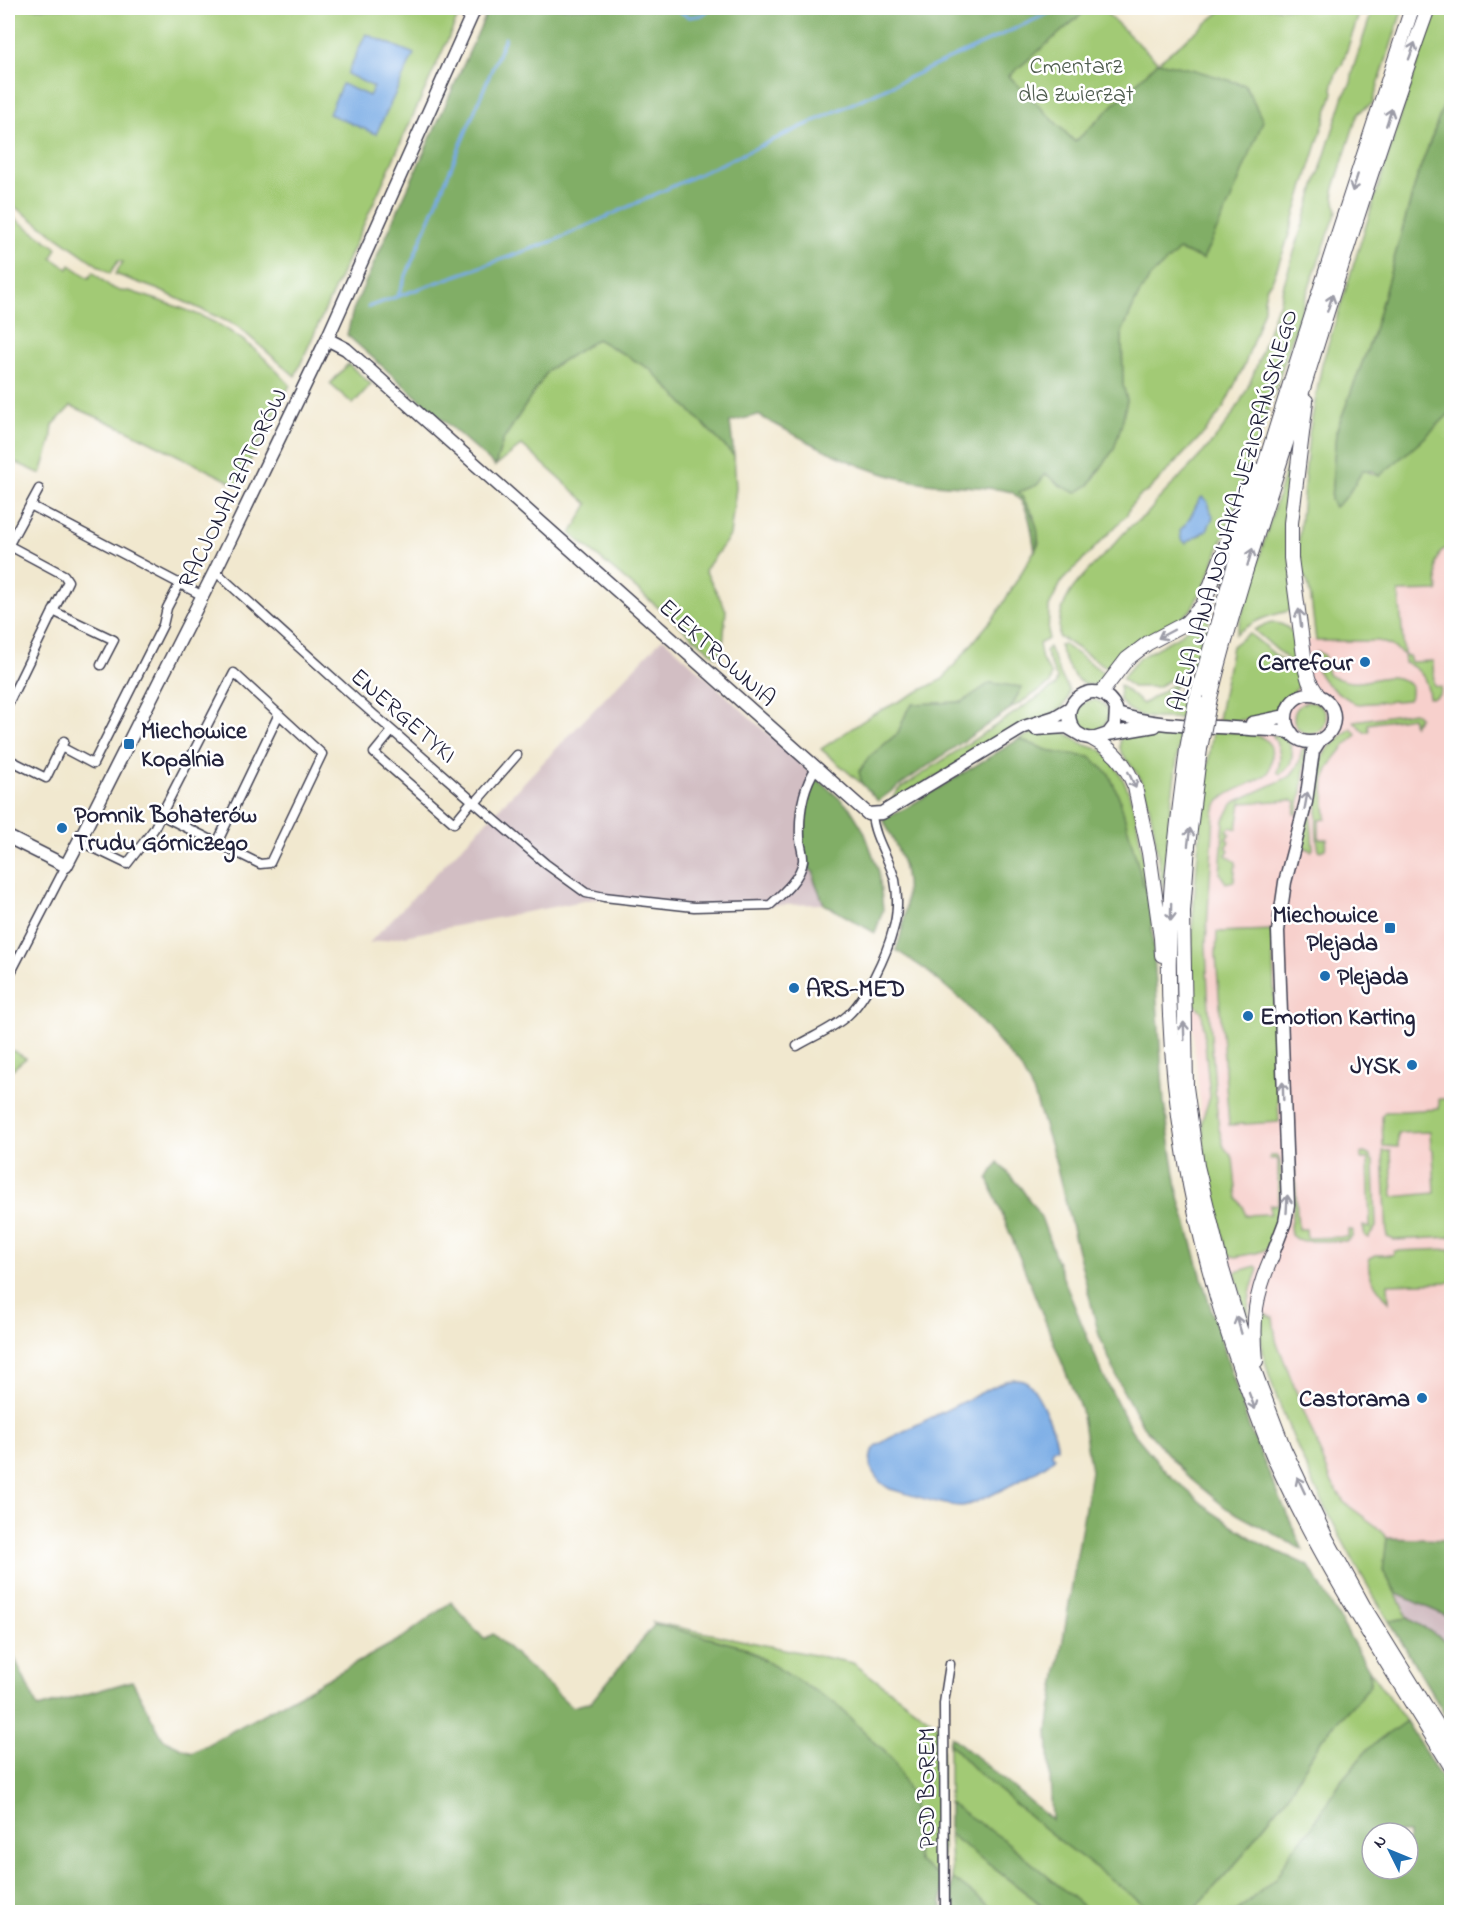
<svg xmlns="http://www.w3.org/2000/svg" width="1459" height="1920" viewBox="0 0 1459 1920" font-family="'Indie Flower',sans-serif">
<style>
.built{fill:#f7d0cc}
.industrial{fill:#d2bec3}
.green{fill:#a2ca75;stroke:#627658;stroke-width:1.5;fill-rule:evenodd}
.forest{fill:#81ae66;stroke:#526850;stroke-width:1.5;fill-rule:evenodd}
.water{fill:#78abe5;stroke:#4d6690;stroke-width:1.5}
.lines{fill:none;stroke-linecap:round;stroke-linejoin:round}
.stream{stroke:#78abe5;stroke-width:3}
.street-casing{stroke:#414051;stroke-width:11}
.secondary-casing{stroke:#414051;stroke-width:15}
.primary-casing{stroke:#414051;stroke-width:16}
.street{stroke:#fff;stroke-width:8}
.secondary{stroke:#fff;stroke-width:12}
.primary{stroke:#fff;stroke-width:14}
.primary-bridge-casing{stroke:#414051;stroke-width:16;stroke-linecap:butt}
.primary-bridge{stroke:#fff;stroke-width:14}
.oneway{stroke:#9c9ca7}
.poi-dot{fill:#1f6fb2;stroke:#fff;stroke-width:2}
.labels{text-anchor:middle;stroke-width:5;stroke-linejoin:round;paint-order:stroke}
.park-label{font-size:24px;fill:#4f5d4f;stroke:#fff}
.street-label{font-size:24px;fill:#22223b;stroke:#fff}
.poi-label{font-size:24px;font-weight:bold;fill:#22223b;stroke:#fff;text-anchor:start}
</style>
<rect width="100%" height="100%" fill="#fff"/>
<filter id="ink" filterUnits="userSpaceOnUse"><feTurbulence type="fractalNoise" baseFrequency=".0167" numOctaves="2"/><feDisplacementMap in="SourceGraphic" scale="12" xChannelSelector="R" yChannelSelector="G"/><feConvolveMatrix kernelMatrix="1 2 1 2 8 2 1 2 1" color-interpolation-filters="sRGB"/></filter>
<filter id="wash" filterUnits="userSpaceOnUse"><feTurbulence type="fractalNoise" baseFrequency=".008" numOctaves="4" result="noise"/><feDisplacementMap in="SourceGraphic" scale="24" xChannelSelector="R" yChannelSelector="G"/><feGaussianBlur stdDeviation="1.35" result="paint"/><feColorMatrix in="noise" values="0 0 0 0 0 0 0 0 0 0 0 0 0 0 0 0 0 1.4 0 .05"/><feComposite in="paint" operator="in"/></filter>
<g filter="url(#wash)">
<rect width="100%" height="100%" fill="#f1e8cf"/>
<path class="built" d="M1451 540V1540L1387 1538 1376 1526 1346 1504 1332 1483 1276 1340 1273 1319 1241 1302 1229 1261 1205 1161 1189 987 1210 749 1217 715 1245 716 1301 683 1294 640 1378 641 1390 645 1403 655 1399 591Z"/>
<path class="industrial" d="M663 638 812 774 803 862 814 873V879L824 904 694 907 604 897 369 943Z
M1397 1594 1451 1618V1644L1408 1618Z"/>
<path class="green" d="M8 8H462L295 376 237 326 159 290 115 274 123 262 118 261 110 274 8 202Z
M1089 8H1101L1158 62 1225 8H1361L1342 65 1336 73 1332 88 1333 93 1284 250 1272 281 1267 286 1264 299V309L1245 364 1222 410 1206 431 1147 492C1138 495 1129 506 1127 515L1062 581 1049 607 1048 639 1039 644 1042 660 1051 674 1050 684 1010 709 1022 687 990 683 962 702 913 704 907 711 898 733 869 757 859 771 862 784 821 749 872 715 943 679 998 612 1039 543 1034 516 1019 492 1046 474 1061 486 1089 485 1114 449 1127 400 1123 386 1122 332 1138 296 1150 277 1179 250 1203 259 1158 62 1075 142 1009 76Z
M1373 8H1403L1372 104 1358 113 1333 191 1337 211 1308 290 1243 486 1204 587 1190 611 1112 671 1063 639 1059 638C1056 596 1083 576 1110 549 1118 540 1126 529 1136 522 1143 517 1151 512 1155 503 1181 475 1210 449 1231 417 1253 385 1263 347 1275 311L1279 305 1284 284 1344 95 1351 83 1353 69ZM1202 497 1210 510 1201 535 1194 538 1180 530C1195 518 1192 507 1202 497Z
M1435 8H1451V86L1418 174 1372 337 1336 432 1331 499 1335 507 1347 496 1363 470 1379 476 1419 443 1451 412V546L1441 551 1436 563 1438 591 1399 592 1404 655 1409 656 1411 662 1433 661 1434 686 1441 687C1441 693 1438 697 1432 698L1429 697C1427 680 1422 669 1405 663L1404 655 1390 645 1378 641H1316L1311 599 1308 583 1299 568 1298 548 1309 434 1322 364Z
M8 214 57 248 52 258 68 269 70 265 89 278 93 272C104 281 114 294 129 291 176 306 215 316 254 349 267 359 278 373 290 385L237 485 127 430 71 406 53 425 51 441 41 474 8 459Z
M597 339 650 369 734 456 736 488 730 536 705 570 726 610 723 645 717 657 571 534 588 504 522 445 495 466 503 440 549 369Z
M348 364 371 384 353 404 330 384Z
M1290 456 1294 462 1291 608 1289 611C1267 616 1255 620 1236 634Z
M1221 573 1198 661 1174 678 1157 687H1132L1122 678 1139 658 1177 637 1198 620Z
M1274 623C1299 624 1297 651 1299 669L1254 630 1266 624Z
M1248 634H1250L1298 674 1301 684 1274 714 1237 721 1218 720 1232 646Z
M1063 644 1110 677C1080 700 1067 668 1059 645Z
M1049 647 1060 674 1069 690 1068 699 1062 708 890 802 898 790 1055 686 1057 679 1045 651Z
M1317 652 1324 655 1328 674 1330 676C1339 679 1350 684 1359 682 1377 680 1396 670 1411 686V694L1408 700 1358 704 1354 703C1335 690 1310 679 1317 652Z
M1196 671 1184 718C1158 718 1135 723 1119 699L1120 685 1143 704 1172 685 1178 684 1171 691 1169 696 1176 698C1180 685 1186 679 1196 671Z
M1078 715a15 15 0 1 1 30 0a15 15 0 1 1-30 0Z
M1294 718a16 16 0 1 1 32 0a16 16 0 1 1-32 0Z
M1414 712 1419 717 1414 725 1412 717 1368 724 1369 732H1364L1354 721Z
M1351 728 1357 735C1350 740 1345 745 1340 752 1318 777 1325 788 1326 819L1319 820V839H1327L1325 849 1320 851C1313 841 1318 766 1324 754 1330 744 1343 736 1351 728Z
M1181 730 1169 819 1163 893C1158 861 1153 802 1138 775 1131 762 1113 752 1122 736Z
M1037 731 1066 733 1085 745 1102 750 1113 762 1126 785 1136 815 1151 912 1119 797 1109 774 1089 757 1052 752 1019 739Z
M1213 731C1244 733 1285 728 1268 773 1252 788 1217 789 1214 814L1206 944 1208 994 1216 1102 1219 1129 1224 1147 1233 1158 1237 1198 1244 1208 1245 1215 1270 1214V1205H1278V1159H1269L1270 1156H1278C1286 1170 1279 1235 1267 1248 1262 1253 1252 1254 1245 1255 1238 1257 1234 1258 1227 1254L1205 1161 1202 1120 1210 1097 1202 1012 1190 999 1189 987C1193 901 1199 816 1213 731Z
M1272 734 1286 737C1295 750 1295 766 1280 774L1277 772C1283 758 1279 747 1272 734Z
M1306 748 1302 792 1297 814H1294L1296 803 1292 800 1241 803 1237 829 1230 827 1227 831 1230 833 1226 839 1229 841 1226 847 1229 850 1226 855 1236 862 1234 881 1226 883 1220 874 1224 820 1231 806 1237 801 1291 776 1299 763 1302 749Z
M1313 792 1311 819 1313 849 1311 851 1301 845Z
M1272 930 1279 1122 1229 1125 1216 955 1217 932Z
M8 1048 26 1058 8 1073Z
M1439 1099H1451V1237L1394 1240 1387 1237 1383 1151H1391L1393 1197 1435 1193 1433 1151 1431 1149 1430 1132 1398 1133V1147L1383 1146 1382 1115 1385 1112 1439 1109Z
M1364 1153 1369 1155 1374 1163 1376 1227 1368 1238 1365 1236 1363 1226 1370 1228 1368 1159H1361V1154Z
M1294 1157 1298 1229H1306L1307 1238 1348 1237V1230H1352L1353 1231 1352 1237 1347 1241H1304L1296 1239 1291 1235 1290 1226 1293 1208 1291 1161Z
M1451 1249V1282L1388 1284 1389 1302C1379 1289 1364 1276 1370 1258L1376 1255H1393L1394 1251Z
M1256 1266 1258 1269 1251 1289 1246 1322 1235 1272Z
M1259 1311 1273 1318 1276 1340 1332 1483 1346 1504 1376 1526 1387 1538 1384 1571 1408 1618 1389 1621C1351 1560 1317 1496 1290 1430 1274 1392 1258 1353 1259 1311Z
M652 1622 853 1663 942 1729V1879L918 1861 893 1760 836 1704 743 1647 655 1624Z
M1369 1670 1406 1721 1369 1748 1341 1781 1310 1830 1291 1851 1276 1878 1236 1912H1192L1243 1855 1256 1835 1286 1798 1323 1737 1370 1686Z
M949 1743 978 1773 1051 1834 1154 1912H1090L1003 1839 949 1803Z
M949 1834 1051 1912H997L952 1878Z"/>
<path class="forest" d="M489 8H1089L1009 76 1075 142 1158 62 1191 69 1245 85 1263 121 1230 202 1203 259 1179 250 1150 277 1138 296 1122 332 1123 385 1127 400 1122 423 1114 449 1089 485 1076 493 1061 486 1046 474 1037 485 1019 492C1029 509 1045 531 1035 551 1031 530 1031 506 1013 493 1005 487 949 486 936 484 872 479 814 445 758 415L730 422 734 456 650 369 597 339 549 369 503 440 495 466 347 335 353 310Z
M1451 86V412L1419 443 1379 476 1373 471 1363 470 1347 496 1335 507 1331 500 1336 432 1372 337 1418 174Z
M990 683 1022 687 1010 709 893 790 878 801 862 784 859 772 869 757 898 733 907 711 913 704 962 702Z
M1019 739 1052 752 1090 757 1109 774 1119 797 1151 912 1164 1103 1178 1193 1207 1296 1250 1430 1303 1550 1226 1508 1187 1476 1143 1426 1122 1389 1099 1335 1054 1156 1034 1094 1020 1067 965 1003 926 970 896 950C906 923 911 885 901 858 896 844 889 832 883 819L906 808Z
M812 774 850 808 864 831 879 872 883 910 875 933 824 904 814 879V873L803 862 801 812Z
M998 1162 1021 1188 1041 1217 1065 1283 1103 1375 1132 1431 1166 1472 1212 1512 1261 1544 1309 1566 1369 1670 1370 1686 1323 1737 1286 1798 1256 1835 1243 1855 1192 1912H1154L1051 1834 978 1773 949 1743 951 1736 1052 1820 1048 1730 1091 1471 1081 1410 988 1179Z
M1387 1538 1451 1540V1618L1397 1594 1383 1571Z
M451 1602 484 1639 493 1634 572 1707 591 1702 655 1624 743 1647 836 1704 893 1760 913 1799 915 1844 918 1861 942 1879V1912H8V1644L38 1708 132 1681 163 1739 192 1753 402 1638Z
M1408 1618 1451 1644V1725L1389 1621Z
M1406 1721 1451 1794V1912H1236L1276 1878 1291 1851 1310 1830 1341 1781 1369 1748ZM1372 1833H1408V1869H1372Z
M949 1803 1003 1839 1090 1912H1051L949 1834Z
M952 1878 997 1912H951Z"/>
<path class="water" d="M366 34 414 54 376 134 329 114 342 84 369 96 374 87 347 74Z
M1202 497 1207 501 1213 517 1207 530 1186 543 1181 539 1180 530C1194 518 1192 508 1202 497Z
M1013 1379C1019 1379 1023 1379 1027 1382 1038 1390 1058 1436 1057 1448H1053L1052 1455 1055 1457C1047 1468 976 1505 962 1506 946 1507 906 1493 890 1489 877 1482 866 1467 872 1452 875 1446 882 1443 888 1439L1005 1381Z"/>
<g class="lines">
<path class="stream" d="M673 8 689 17 703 15 710 8
M398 295 505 38
M368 307 556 240 1060 8"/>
</g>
</g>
<g filter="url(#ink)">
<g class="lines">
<g class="street-casing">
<path id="street" d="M30 505 203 596
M8 546 39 489
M215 571 356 699 475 803 546 864 586 893 604 897 694 907 770 905C781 895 801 878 803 861 804 854 800 846 800 838 799 813 802 789 816 768
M53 611 114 640 101 665
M8 704 68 581 64 575 8 545
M392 731 374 753 454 823 472 801
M61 747 93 764 163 625 167 608 180 583
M8 759 46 778 64 741
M475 803 517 755
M79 841 127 864 154 829 161 815 234 673 322 754 270 863 260 864 161 815
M217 843 279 714
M8 978 66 866
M797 1046C814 1036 834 1028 848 1015 866 999 887 954 893 930 898 915 898 895 895 880 889 858 874 838 872 815
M945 1912 944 1703 950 1664"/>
</g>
<g class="secondary-casing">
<path id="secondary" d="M327 339 346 349 868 814 882 813 1024 727 1055 717 1070 708
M1286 718a24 24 0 1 1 48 0a24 24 0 1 1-48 0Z
M1117 714C1160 728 1206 725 1250 729 1265 730 1278 729 1292 733
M1252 723 1286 716
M1036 729 1067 727 1084 737 1093 739 1108 734 1155 726
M1077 733C1050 703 1100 672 1116 709L1115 725 1108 734
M8 837 66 866 79 841 215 571 327 339 475 8
M1272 1256 1285 1222 1288 1205 1278 931 1285 882 1306 802 1313 751 1320 740"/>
</g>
<g class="primary-casing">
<path id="primary" d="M1306 401 1291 523V558L1306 671 1309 681 1317 694
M1101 693 1127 659 1148 643 1186 623 1203 605 1255 471
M1210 698C1233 605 1264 513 1293 421 1336 282 1379 144 1428 8
M1196 700C1260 467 1337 238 1412 8
M1093 739C1113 749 1127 766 1135 787L1149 853 1161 938 1162 955
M1187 749C1181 798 1174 846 1171 895 1160 1069 1191 1245 1254 1406 1261 1425 1268 1444 1276 1462 1325 1569 1391 1668 1452 1768
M1200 749 1188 846 1183 912 1186 1087 1197 1166 1222 1269 1244 1342 1258 1381 1284 1449 1326 1538 1365 1609 1452 1749
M1256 1361C1252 1319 1255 1295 1272 1256"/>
</g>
<use href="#street" class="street"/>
<use href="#secondary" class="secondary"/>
<use href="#primary" class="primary"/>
<g class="primary-bridge-casing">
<path id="primary-bridge" d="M1187 749 1196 700
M1200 749 1210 698"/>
</g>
<use href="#primary-bridge" class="primary-bridge"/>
</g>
<defs><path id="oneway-shaft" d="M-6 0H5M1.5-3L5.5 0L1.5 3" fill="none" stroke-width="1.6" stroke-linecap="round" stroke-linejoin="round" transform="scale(1.5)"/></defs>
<g class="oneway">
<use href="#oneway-shaft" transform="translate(1412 51) rotate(-70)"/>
<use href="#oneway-shaft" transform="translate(1389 117) rotate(-72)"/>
<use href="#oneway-shaft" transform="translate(1355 183) rotate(108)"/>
<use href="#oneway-shaft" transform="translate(1330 303) rotate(-72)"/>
<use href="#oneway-shaft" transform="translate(1250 557) rotate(-73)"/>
<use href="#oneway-shaft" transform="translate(1300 618) rotate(-98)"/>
<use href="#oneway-shaft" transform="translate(1166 634) rotate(152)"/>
<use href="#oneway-shaft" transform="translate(1132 780) rotate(65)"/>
<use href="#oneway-shaft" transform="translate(1306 801) rotate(-80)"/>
<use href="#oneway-shaft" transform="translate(1189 837) rotate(-83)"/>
<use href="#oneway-shaft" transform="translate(1171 912) rotate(91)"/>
<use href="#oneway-shaft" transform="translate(1184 1031) rotate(-92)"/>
<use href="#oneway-shaft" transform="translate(1283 1091) rotate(-92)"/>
<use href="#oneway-shaft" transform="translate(1287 1204) rotate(-87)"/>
<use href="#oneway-shaft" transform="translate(1239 1325) rotate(-106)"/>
<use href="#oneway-shaft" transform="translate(1252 1401) rotate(69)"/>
<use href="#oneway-shaft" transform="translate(1301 1485) rotate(-115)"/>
</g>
</g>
<g class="poi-dot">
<circle cx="1365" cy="662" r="6"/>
<rect x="123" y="738" width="12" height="12" rx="3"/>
<circle cx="62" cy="828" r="6"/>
<rect x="1384" y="922" width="12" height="12" rx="3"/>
<circle cx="1325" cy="976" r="6"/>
<circle cx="794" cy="988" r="6"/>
<circle cx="1248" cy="1016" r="6"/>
<circle cx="1412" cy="1065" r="6"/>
<circle cx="1422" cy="1398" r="6"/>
</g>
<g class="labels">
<g class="park-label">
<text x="1076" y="73">Cmentarz<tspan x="1076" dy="28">dla zwierząt</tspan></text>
</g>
<g class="street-label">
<text transform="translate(232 488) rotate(-64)" y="8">RACJONALIZATORÓW</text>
<text transform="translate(1232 510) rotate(-74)" y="8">ALEJA JANA NOWAKA-JEZIORAŃSKIEGO</text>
<text transform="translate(718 652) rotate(42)" y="8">ELEKTROWNIA</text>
<text transform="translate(404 715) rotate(41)" y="8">ENERGETYKI</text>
<text transform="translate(926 1788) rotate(-90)" y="8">POD BOREM</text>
</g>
<g class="poi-label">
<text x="1353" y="670" text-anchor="end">Carrefour</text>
<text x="141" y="738">Miechowice<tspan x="141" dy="28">Kopalnia</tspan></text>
<text x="74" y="822">Pomnik Bohaterów<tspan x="74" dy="28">Trudu Górniczego</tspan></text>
<text x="1378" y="922" text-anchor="end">Miechowice<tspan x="1378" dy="28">Plejada</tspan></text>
<text x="1337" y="984">Plejada</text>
<text x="806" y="996">ARS-MED</text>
<text x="1260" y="1024">Emotion Karting</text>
<text x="1400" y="1073" text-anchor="end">JYSK</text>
<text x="1410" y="1406" text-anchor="end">Castorama</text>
</g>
</g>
<rect width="1459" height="1920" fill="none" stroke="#fff" stroke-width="30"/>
<g transform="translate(1390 1851) rotate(313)"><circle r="28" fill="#ffffff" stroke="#a7a7b1" stroke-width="1.5"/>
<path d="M0-4.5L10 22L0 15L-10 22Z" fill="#1f6fb2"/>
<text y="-9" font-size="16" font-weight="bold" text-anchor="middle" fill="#22223b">N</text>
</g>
</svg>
